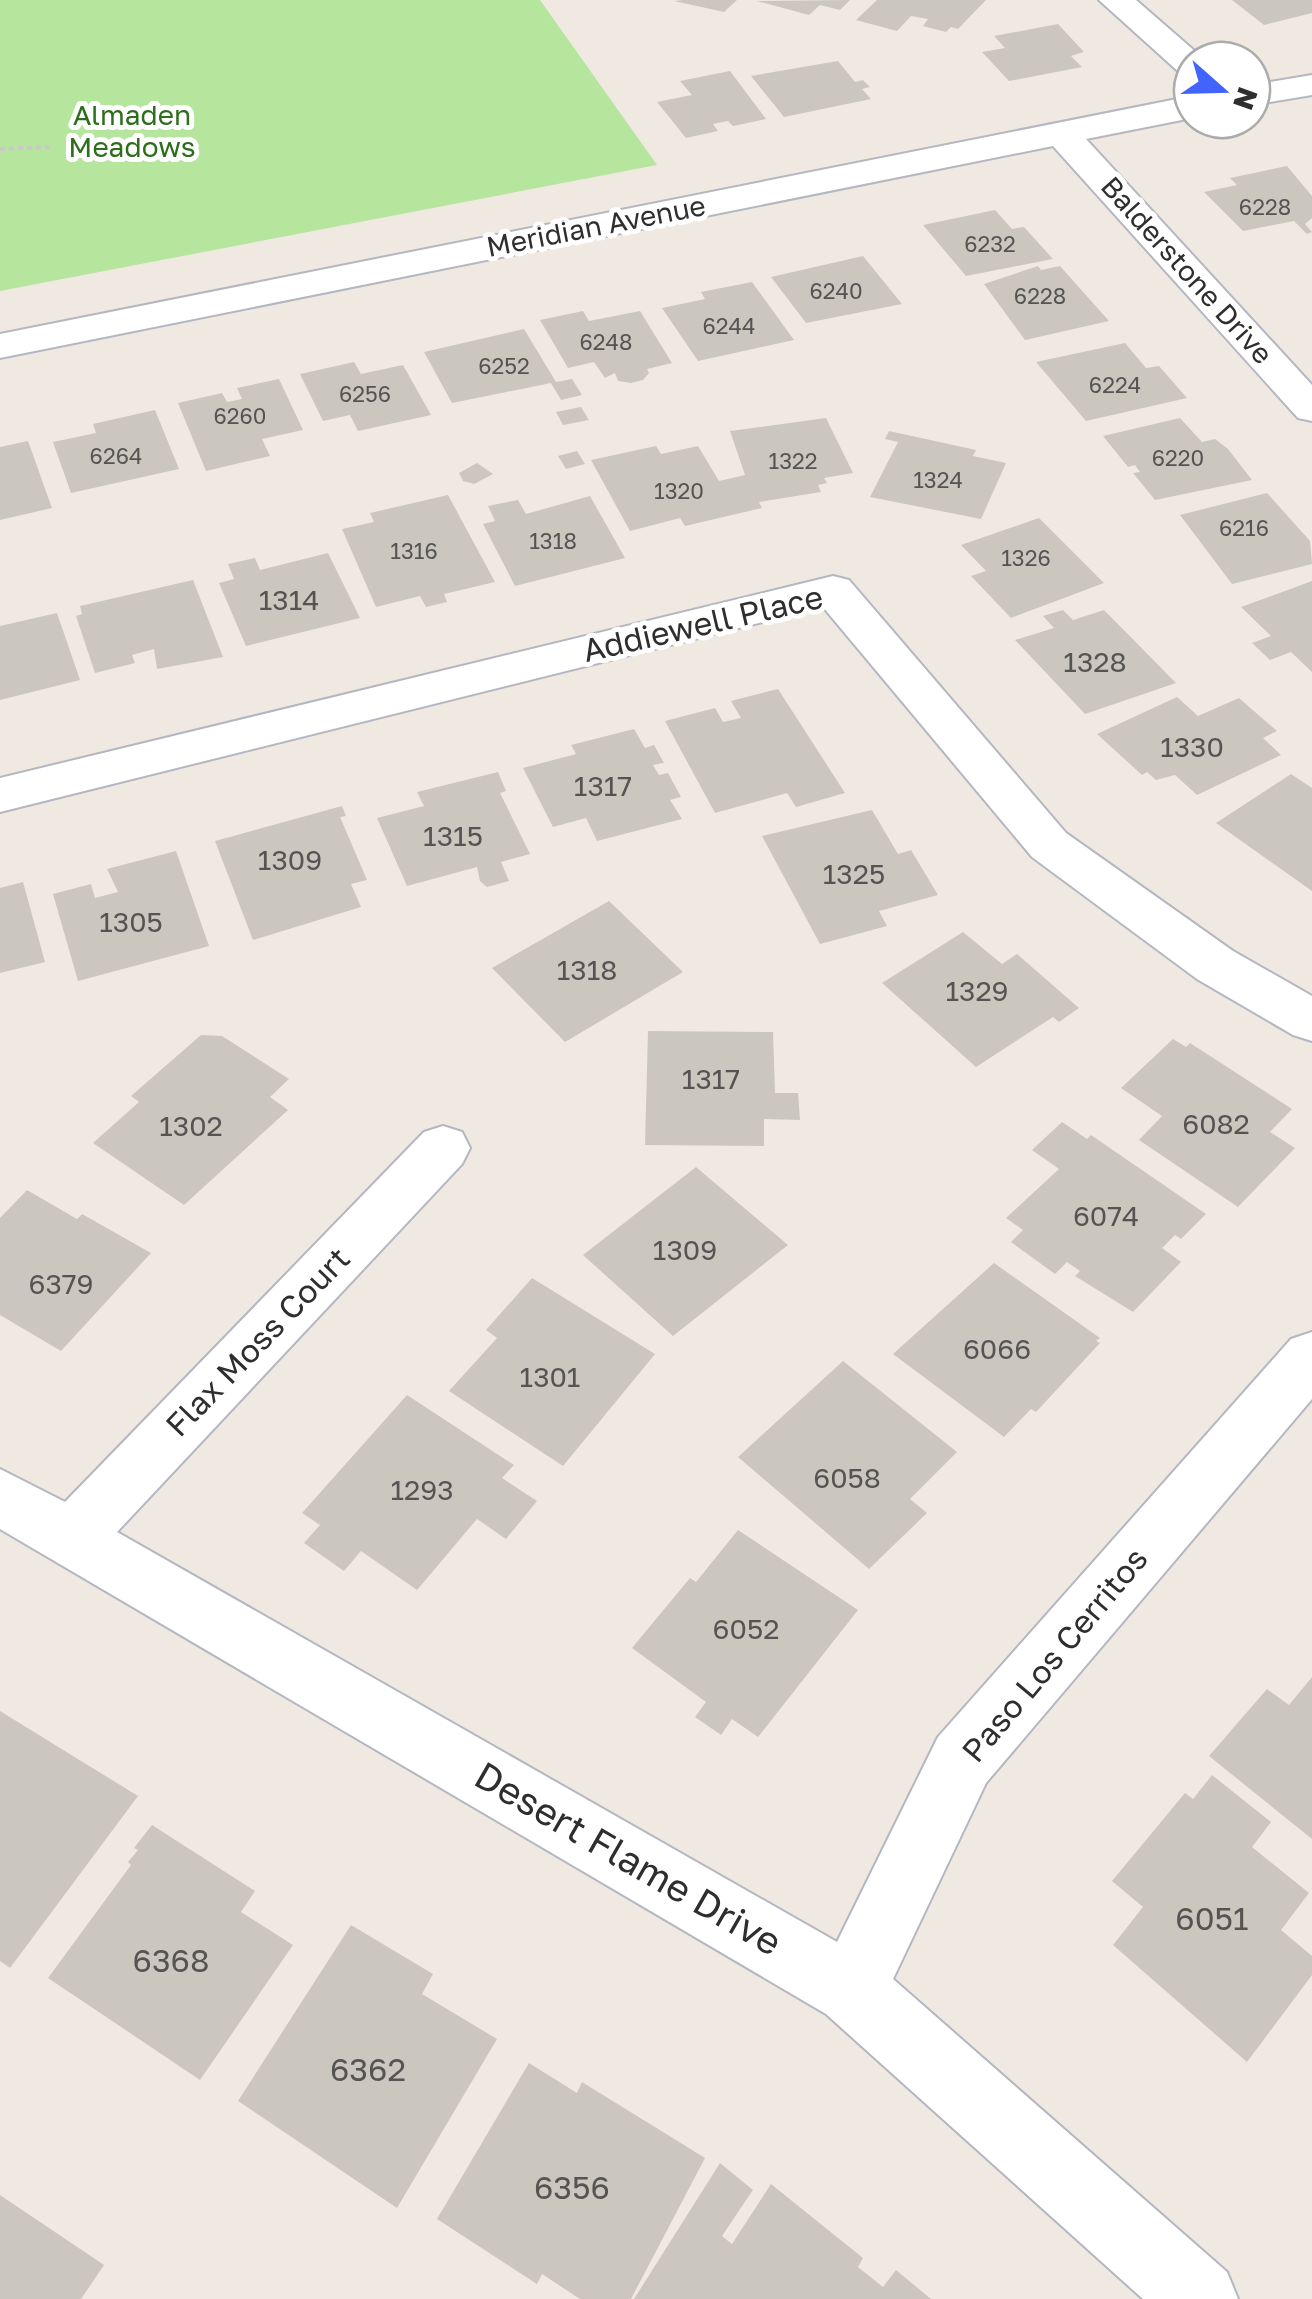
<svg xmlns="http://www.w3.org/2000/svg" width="1312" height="2299" viewBox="0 0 1312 2299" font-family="'Golos Text',sans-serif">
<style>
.green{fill:#b6e59e}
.building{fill:#cbc7bf}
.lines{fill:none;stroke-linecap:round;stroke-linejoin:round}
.minor-casing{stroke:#b4b7c1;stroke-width:4}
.path{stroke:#c9c9c9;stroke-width:4;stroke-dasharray:5 4;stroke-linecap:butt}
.minor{fill:#fff;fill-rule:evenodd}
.labels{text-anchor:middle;stroke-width:10;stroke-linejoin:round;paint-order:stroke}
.far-number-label{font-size:22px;fill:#555452}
.far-park-label{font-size:28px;fill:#2c6e1b;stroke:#fff}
.far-street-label{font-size:28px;fill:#2e2e2e;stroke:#fff}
.number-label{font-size:28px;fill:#555452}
.street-label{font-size:32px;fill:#2e2e2e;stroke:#fff}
.near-number-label{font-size:32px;fill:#555452}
.near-street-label{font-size:38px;fill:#2e2e2e;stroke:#fff}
</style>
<rect width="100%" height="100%" fill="#efe9e1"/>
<path class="green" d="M0 0H540L657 165 0 291Z"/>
<path class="building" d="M683 0H737L724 12 674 1Z
M850 0 840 10 820 5 809 15 757 1Z
M877 0H986L958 29 951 27 946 32 923 26 928 19 911 16 897 31 856 20Z
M1232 0H1312V13L1264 25Z
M1058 24 1084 52 1071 56 1082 67 1009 81 982 52 1005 48 994 36Z
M838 61 855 82 863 80 870 87 862 89 871 99 784 117 751 76Z
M730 71 766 119 733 126 728 121 713 124 718 131 686 138 657 102 692 95 680 81Z
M1287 166 1312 196V218L1305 224 1312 232 1307 234 1294 221 1243 231 1204 192 1237 185 1230 178Z
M995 210 1012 229 1024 227 1053 259 966 276 923 225Z
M863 256 902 304 806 323 771 277Z
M1038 266 1041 270 1060 266 1109 321 1025 340 984 284Z
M752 282 794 340 698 361 662 308 705 299 701 292Z
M583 311 589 321 640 311 672 363 647 369 649 373 643 380 631 383 618 381 615 373 605 378 594 362 568 368 540 320Z
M524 329 556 382 572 379 582 395 561 400 551 383 452 403 424 352Z
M1125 343 1146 368 1159 366 1187 398 1086 421 1036 362Z
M354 362 361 374 403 365 431 415 358 431 350 415 323 421 300 374Z
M279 379 303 430 262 439 270 456 206 471 178 403 222 393 227 402 242 399 237 388Z
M581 407 589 420 563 425 556 412Z
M155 410 179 469 71 493 53 442 96 433 93 424Z
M826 418 853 473 824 478 827 483 818 485 821 492 759 502 762 508 685 526 680 518 630 531 591 460 656 446 661 454 698 446 719 481 745 475 730 431Z
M1180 418 1202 442 1215 439 1228 449 1252 480 1155 500 1133 473 1140 472 1135 465 1128 467 1103 436Z
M889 431 976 450 973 456 1006 463 981 519 870 497 898 442 885 439Z
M28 441 52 508 0 520V447Z
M577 451 585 464 566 469 558 456Z
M477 463 493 474 474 484 463 481 459 473Z
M1267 493 1310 541 1312 564 1232 584 1180 515Z
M448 495 495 582 444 594 447 602 426 607 420 596 376 607 342 529 374 522 370 513Z
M590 496 625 558 515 586 483 524 495 521 488 506 518 500 526 514Z
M1039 518 1104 583 1011 618 971 576 986 571 961 545Z
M328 553 360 618 246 646 219 583 234 579 228 564 255 558 260 570Z
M193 580 223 657 157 669 154 649 132 655 135 663 95 673 76 616 82 614 80 606Z
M1312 581V672L1291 652 1270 660 1252 643 1271 636 1241 607Z
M1063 610 1073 620 1104 610 1176 683 1085 714 1015 640 1054 628 1043 616Z
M57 613 80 680 0 700V626Z
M778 689 845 793 796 807 787 793 715 813 665 721 715 708 723 722 741 718 731 701Z
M1177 697 1198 716 1239 698 1277 731 1263 738 1281 755 1197 795 1175 775 1156 780 1147 772 1142 775 1097 734Z
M634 729 645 748 654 745 664 763 653 765 659 775 668 773 681 797 670 800 682 819 597 841 586 818 553 827 523 768 576 754 571 745Z
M498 772 506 791 500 793 530 854 501 862 509 881 487 887 480 881 477 867 407 886 377 818 424 806 417 792Z
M1291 774 1312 788V891L1216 823Z
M342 806 346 816 340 817 367 880 351 884 361 907 253 940 215 841Z
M872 810 898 854 911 850 938 895 879 911 887 926 820 944 762 836Z
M176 851 209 946 78 981 53 894 91 884 95 898 118 892 107 869Z
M23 882 45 962 0 973V888Z
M609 901 683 972 565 1042 492 968Z
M963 932 1002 964 1017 954 1079 1008 1059 1022 1053 1017 976 1067 882 983Z
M648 1031 773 1032 775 1093H798L800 1120 764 1119V1146L645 1145Z
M201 1035 222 1036 289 1079 270 1097 288 1110 184 1205 93 1143 139 1102 131 1096Z
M1173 1039 1186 1047 1190 1043 1292 1109 1270 1132 1295 1148 1238 1207 1139 1140 1162 1116 1121 1088Z
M1062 1122 1087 1139 1091 1135 1206 1214 1181 1239 1175 1235 1162 1248 1181 1262 1133 1312 1075 1276 1080 1271 1067 1262 1055 1274 1011 1242 1023 1230 1006 1218 1059 1169 1032 1150Z
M696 1167 788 1245 673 1336 583 1255Z
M27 1190 77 1219 82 1214 151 1253 61 1351 0 1315V1218Z
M994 1263 1100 1338 1096 1341 1100 1343 1036 1412 1031 1409 1004 1437 893 1354Z
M532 1278 655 1354 563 1466 449 1391 497 1338 486 1330Z
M843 1361 957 1452 910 1499 927 1513 869 1569 738 1457Z
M407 1395 514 1465 502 1478 537 1501 506 1539 477 1519 417 1590 361 1551 344 1571 304 1543 320 1525 302 1513Z
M738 1530 858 1610 758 1737 732 1719 721 1735 695 1717 706 1702 632 1648 690 1578 696 1582Z
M1312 1677V1839L1209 1756 1267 1689 1289 1705Z
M0 1711 138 1796 10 1968 0 1961Z
M1212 1775 1271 1822 1252 1847 1309 1893 1281 1930 1312 1956V1975L1247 2062 1113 1945 1143 1907 1112 1881 1185 1793 1193 1799Z
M152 1825 255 1891 241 1912 293 1945 200 2080 48 1978 131 1865 128 1862 138 1850 134 1848Z
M351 1925 433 1974 422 1994 497 2039 397 2208 238 2101Z
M529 2063 577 2093 582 2082 705 2158 631 2299H580L542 2274 537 2284 437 2219Z
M720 2163 753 2190 722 2236 732 2244 771 2184 863 2258 858 2267 883 2287 896 2270 931 2299H634Z
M0 2195 104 2265 81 2299H0Z"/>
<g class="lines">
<g class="minor-casing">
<path id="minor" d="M1099 0H1136L1205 60H1192V76L1180 73Z
M1312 75V95L1252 105V85Z
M1192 96V118L1086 139 1312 385V421L1298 418 1053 146 0 358V334Z
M833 576 849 580 1066 833 1233 951 1312 996V1041L1293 1035 1197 979 1032 857 823 607 0 812V778Z
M443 1126 462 1132 470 1148 462 1164 117 1532 837 1942 938 1737 1291 1339 1312 1332V1399L986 1783 893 1979 1227 2272 1238 2299H1143L826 2014 0 1529V1469L65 1502 424 1132Z"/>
</g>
<path class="path" d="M0 149 51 147"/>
<use href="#minor" class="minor"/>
</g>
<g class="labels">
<g class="far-number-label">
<text x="1265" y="215">6228</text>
<text x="990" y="252">6232</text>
<text x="836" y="299">6240</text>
<text x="1040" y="304">6228</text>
<text x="729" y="334">6244</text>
<text x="606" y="350">6248</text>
<text x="504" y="374">6252</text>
<text x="1115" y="393">6224</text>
<text x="365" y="402">6256</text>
<text x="240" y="424">6260</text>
<text x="116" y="464">6264</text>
<text x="1178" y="466">6220</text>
<text x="793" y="469">1322</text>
<text x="938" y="488">1324</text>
<text x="679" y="499">1320</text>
<text x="1244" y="536">6216</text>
<text x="553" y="549">1318</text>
<text x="414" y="559">1316</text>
<text x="1026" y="566">1326</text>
</g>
<g class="far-park-label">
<text x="132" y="125">Almaden<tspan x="132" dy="32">Meadows</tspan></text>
</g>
<g class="far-street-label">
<text transform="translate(596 226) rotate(-11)" y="10">Meridian Avenue</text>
<text transform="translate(1187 270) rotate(48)" y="10">Balderstone Drive</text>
</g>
<g class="number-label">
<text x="289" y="610">1314</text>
<text x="1095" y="672">1328</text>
<text x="1192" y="757">1330</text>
<text x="603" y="796">1317</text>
<text x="453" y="846">1315</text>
<text x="290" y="870">1309</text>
<text x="854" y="884">1325</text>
<text x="131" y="932">1305</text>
<text x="587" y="980">1318</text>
<text x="977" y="1001">1329</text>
<text x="711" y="1089">1317</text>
<text x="1216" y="1134">6082</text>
<text x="191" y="1136">1302</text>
<text x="1106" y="1226">6074</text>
<text x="685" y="1260">1309</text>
<text x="61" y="1294">6379</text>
<text x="997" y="1359">6066</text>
<text x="550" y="1387">1301</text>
<text x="847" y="1488">6058</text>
<text x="422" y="1500">1293</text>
<text x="746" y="1639">6052</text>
</g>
<g class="street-label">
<text transform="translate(703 624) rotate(-13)" y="11">Addiewell Place</text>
<text transform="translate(258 1342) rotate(-46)" y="11">Flax Moss Court</text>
<text transform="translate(1055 1655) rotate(-50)" y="11">Paso Los Cerritos</text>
</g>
<g class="near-number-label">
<text x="1212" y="1930">6051</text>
<text x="171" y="1972">6368</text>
<text x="368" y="2081">6362</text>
<text x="572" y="2199">6356</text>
</g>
<g class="near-street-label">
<text transform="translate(628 1859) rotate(30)" y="13">Desert Flame Drive</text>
</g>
</g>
<g transform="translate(1222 90) rotate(110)"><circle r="48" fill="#ffffff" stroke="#ababab" stroke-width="2.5"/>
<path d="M0-8L18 38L0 25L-18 38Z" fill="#4264fb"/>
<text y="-15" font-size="28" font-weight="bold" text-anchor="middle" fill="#2e2e2e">N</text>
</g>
</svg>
